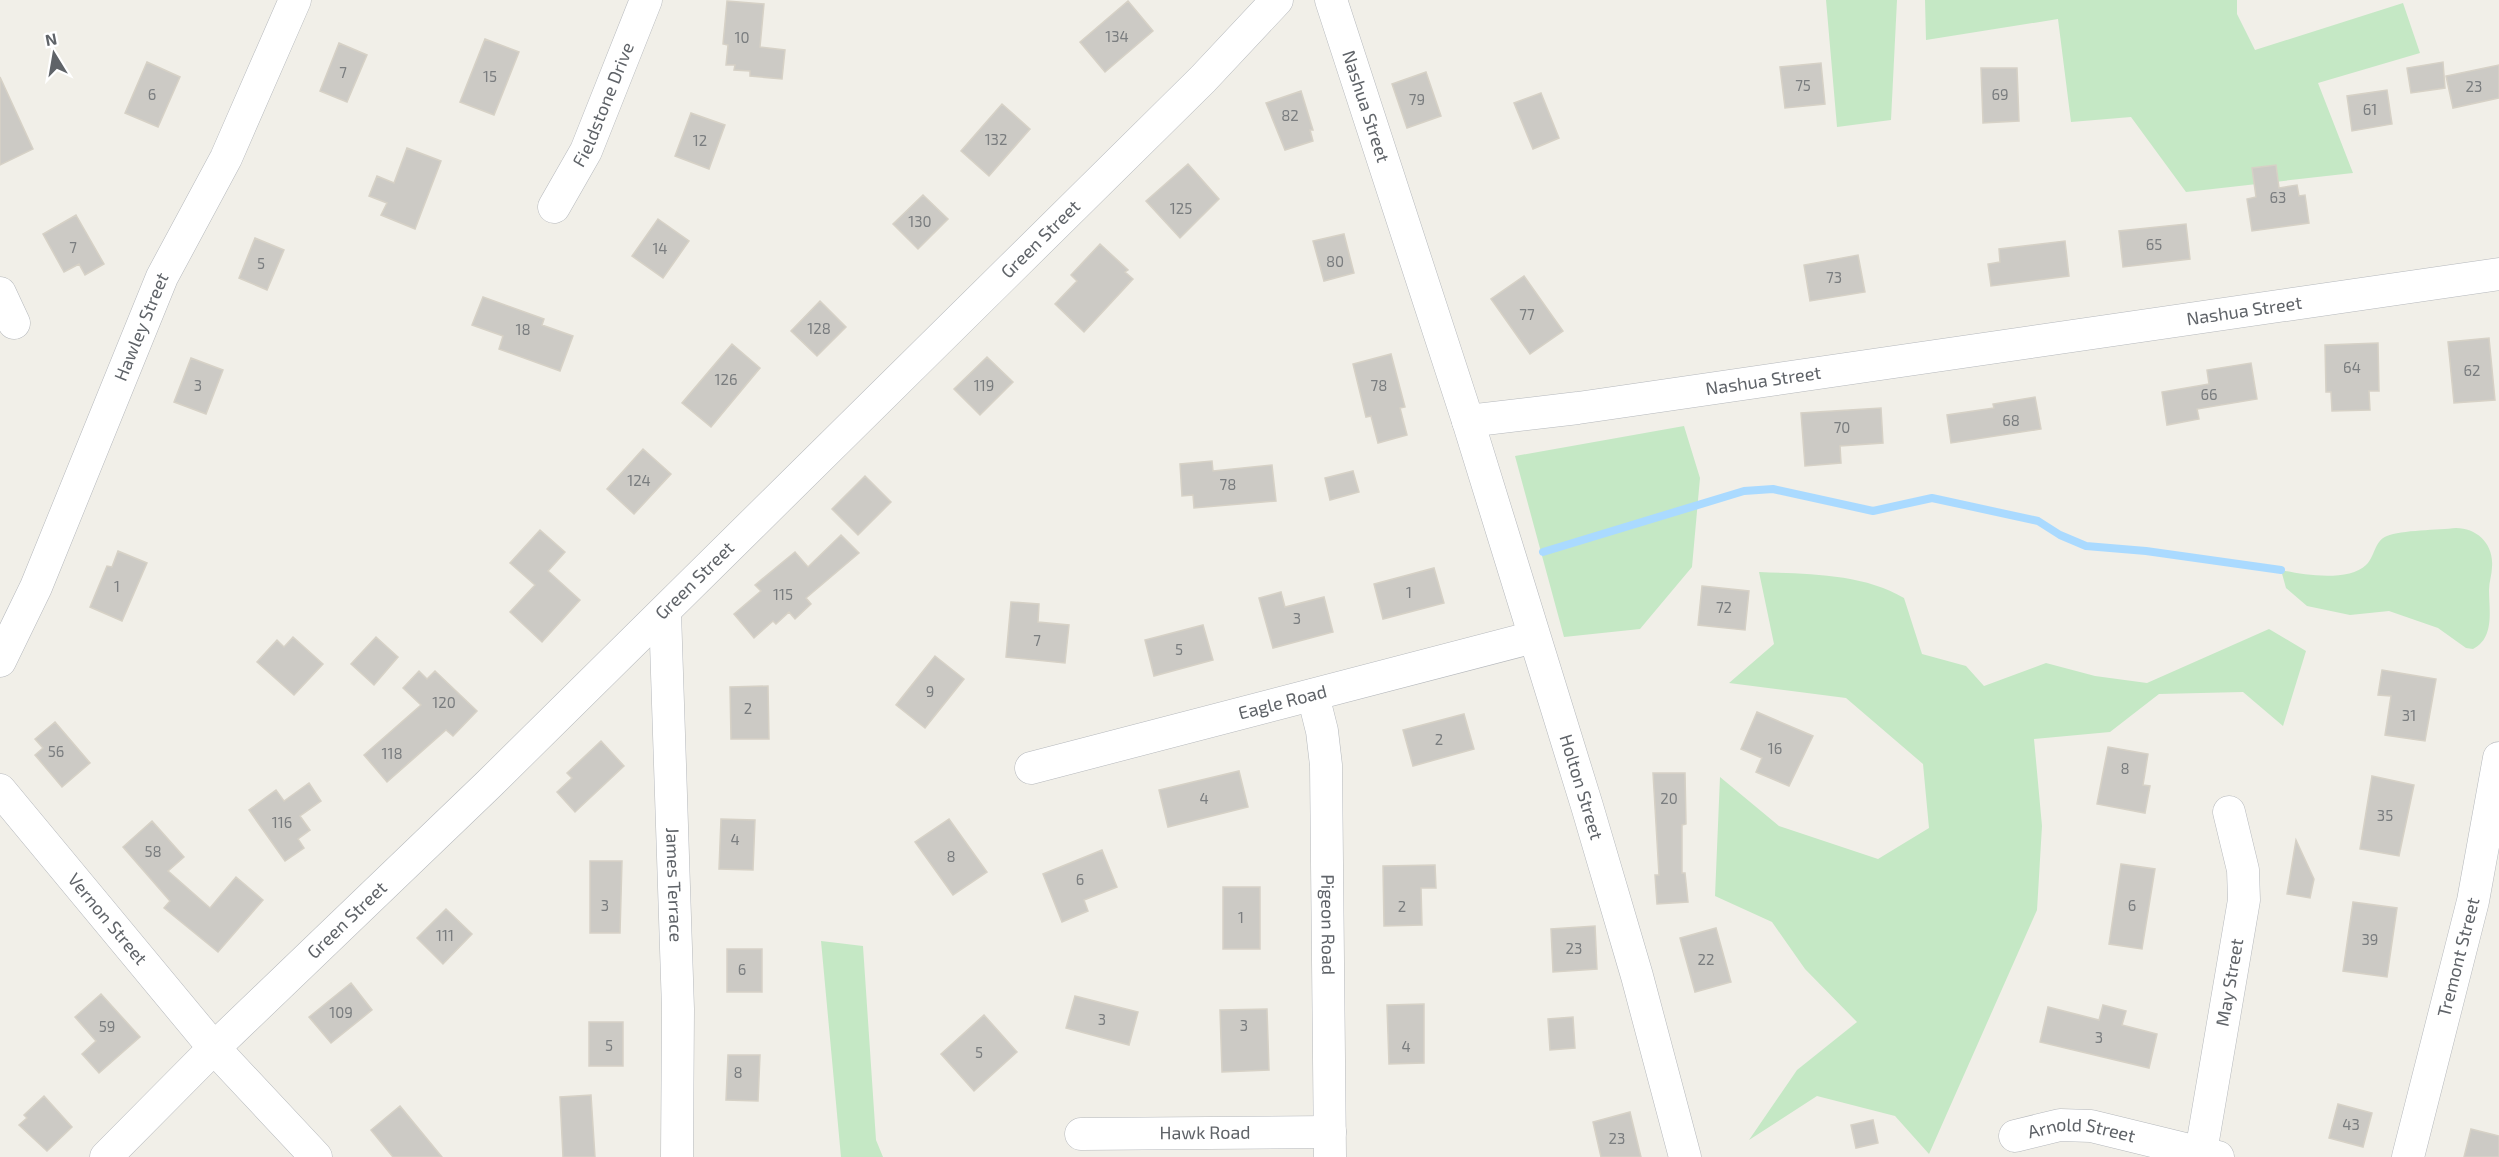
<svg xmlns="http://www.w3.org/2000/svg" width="2499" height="1157" viewBox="0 0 2499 1157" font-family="'Exo 2',sans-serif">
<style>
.green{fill:#c5e8c5}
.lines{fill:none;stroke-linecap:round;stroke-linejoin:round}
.stream{stroke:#aadaff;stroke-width:8}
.building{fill:#cccac5;stroke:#d6d1c6;stroke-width:1.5}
.minor-casing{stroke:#b5b8bc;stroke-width:33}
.minor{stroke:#fff;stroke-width:32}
.labels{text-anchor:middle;stroke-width:6;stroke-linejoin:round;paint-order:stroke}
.number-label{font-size:15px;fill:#7a7d7f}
.street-label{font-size:18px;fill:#5f6368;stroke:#fff}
</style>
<rect width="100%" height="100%" fill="#f1efe8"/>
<path class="green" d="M1826 0H1897L1891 120 1837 127Z
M1925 0H2237V14L2255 50 2403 3 2420 53 2318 83 2353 173 2186 192 2131 117 2071 122 2058 19 1926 40Z
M1684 426 1700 478 1692 567 1640 629 1564 637 1515 456Z
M2456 528C2477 528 2494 544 2492 567 2492 574 2489 582 2489 590 2489 610 2495 638 2473 649L2466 648 2438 628 2389 611 2350 615 2307 606 2286 588 2281 570C2302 575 2349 582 2366 565 2375 557 2374 541 2387 536 2401 530 2439 530 2456 528Z
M1759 572C1807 574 1862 573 1904 598L1922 654 1966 666 1984 686 2046 663 2095 676 2147 683 2269 629 2306 651 2283 726 2243 692 2159 694 2110 732 2034 739 2042 826 2037 910 1929 1154 1895 1116 1817 1096 1749 1140 1797 1070 1857 1022 1805 969 1772 922 1715 896 1720 777 1779 826 1878 859 1929 828 1923 764 1846 698 1729 683 1774 644Z
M821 941 863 946 876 1140 883 1157H841Z"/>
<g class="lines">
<path class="stream" d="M1543 552 1744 491 1773 489 1873 511 1932 498 2038 521 2060 535 2086 546 2146 551 2281 570"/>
</g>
<path class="building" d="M727 1 764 4 760 47 785 50 782 79 750 76V71L734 70 735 65H726L728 45 723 44Z
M1128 1 1153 31 1105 72 1080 42Z
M485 39 519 52 494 115 460 102Z
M339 43 367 55 347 102 320 91Z
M147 62 180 77 158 127 125 113Z
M2443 62 2445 88 2411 93 2407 68Z
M1821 63 1825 104 1785 108 1780 67Z
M2499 65V98L2453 108 2446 76Z
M1981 68H2017L2019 121 1983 123Z
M1426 72 1441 116 1407 128 1392 84Z
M0 77 33 149 0 165Z
M2387 90 2392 124 2352 131 2347 96Z
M1301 91 1313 130H1310L1313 141 1285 150 1266 103Z
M1541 93 1559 138 1533 149 1514 103Z
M1002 104 1030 129 989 176 961 151Z
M691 113 725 125 709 169 675 156Z
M407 148 441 161 415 229 381 215 387 203 369 196 377 176 394 183Z
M1188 164 1219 199 1180 238 1146 201Z
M2276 165 2279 188 2297 185 2299 196 2305 195 2309 223 2252 231 2247 199 2256 197 2252 168Z
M923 195 948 219 918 249 893 224Z
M76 215 104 264 85 275 79 264 64 272 43 234Z
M658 219 689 241 663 278 632 256Z
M2186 224 2190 259 2123 267 2119 231Z
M1344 234 1354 273 1324 281 1313 241Z
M255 238 284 250 267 290 239 278Z
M2065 241 2069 276 1991 286 1988 264 2000 262 1999 249Z
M1100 244 1128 270 1125 272 1133 279 1084 332 1055 304 1077 281 1071 275Z
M1858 255 1865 292 1810 301 1804 265Z
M1524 276 1563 331 1530 354 1491 299Z
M483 297 544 319 542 325 573 336 560 371 499 349 503 336 472 325Z
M820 301 846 327 817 356 791 331Z
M2489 338 2495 400 2454 403 2448 342Z
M2378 343 2379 391H2369L2370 410 2332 411 2331 392H2326L2325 345Z
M732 344 760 368 711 427 682 403Z
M1391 354 1405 407 1400 408 1407 435 1378 443 1371 416 1366 417 1353 364Z
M987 357 1013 382 980 415 954 389Z
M191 358 223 370 206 414 174 402Z
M2251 363 2257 399 2197 409 2199 419 2167 425 2162 392 2209 384 2207 370Z
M2035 397 2041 429 1951 443 1947 415 1994 408 1993 404Z
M1881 408 1883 443 1840 446 1841 463 1805 466 1801 413Z
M643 449 671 474 634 514 607 489Z
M1212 461 1213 471 1272 465 1276 501 1194 508 1193 495 1182 496 1180 464Z
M1353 471 1359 492 1330 500 1325 478Z
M865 476 891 502 858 535 832 509Z
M540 530 565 552 548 571 580 600 542 642 510 612 535 585 510 563Z
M841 535 859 553 806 598 811 604 795 619 789 612 776 624 773 621 754 638 734 614 761 591 755 585 795 552 808 567Z
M118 551 147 563 122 621 90 607 107 566 112 567Z
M1434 568 1444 603 1383 619 1374 584Z
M1702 586 1749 591 1745 630 1698 625Z
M1281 592 1285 607 1324 597 1333 632 1273 648 1259 598Z
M1011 602 1039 604 1038 622 1069 625 1065 663 1006 657Z
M1203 625 1213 660 1154 676 1145 640Z
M293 637 323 664 294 695 257 662 277 640 284 647Z
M376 637 398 657 374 685 351 664Z
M935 656 964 679 925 728 896 705Z
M2382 670 2436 679 2425 741 2385 735 2391 696 2378 695Z
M419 671 427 679 435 671 477 711 453 736 446 730 387 782 364 755 421 705 403 688Z
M768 686 769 739H731L730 687Z
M1757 712 1813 736 1789 786 1756 772 1762 758 1741 749Z
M1464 714 1474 749 1413 766 1403 730Z
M55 722 90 763 62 787 35 755 43 748 35 739Z
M601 741 624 766 575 812 557 792 572 778 567 773Z
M2108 747 2148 754 2143 785 2150 786 2145 813 2097 804Z
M1239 771 1248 807 1168 827 1159 790Z
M1653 773H1685L1686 824 1682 825V873H1685L1688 902 1657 904 1655 875H1659Z
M2372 776 2414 785 2399 856 2360 849Z
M309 783 321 801 300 816 310 830 298 839 304 848 285 861 249 810 276 790 284 801Z
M721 819 755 820 753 870 719 869Z
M949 819 987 872 953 895 915 842Z
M152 821 184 857 168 871 210 908 236 877 263 900 218 952 164 908 170 901 123 847Z
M2296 840 2314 879 2310 898 2287 894Z
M1102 850 1117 887 1084 900 1088 911 1062 922 1043 874Z
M590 861H622L620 933H590Z
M2121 864 2155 869 2142 949 2109 944Z
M1435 865 1436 888H1421L1422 925 1384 926 1383 866Z
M1223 887H1260V949H1223Z
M2353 902 2397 908 2387 977 2343 971Z
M446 909 472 934 443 964 417 938Z
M1595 926 1597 969 1553 972 1551 929Z
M1716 928 1731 982 1695 992 1680 938Z
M727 949H762V992H727Z
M351 983 372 1010 331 1043 309 1017Z
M101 994 140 1037 99 1073 82 1054 96 1041 75 1017Z
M1075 996 1138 1012 1129 1045 1066 1028Z
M1424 1004V1063L1389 1064 1387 1005Z
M2103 1005 2126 1011 2122 1025 2157 1034 2149 1068 2040 1042 2048 1007 2099 1020Z
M1267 1009 1269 1070 1222 1072 1220 1010Z
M984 1015 1017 1052 974 1091 941 1054Z
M1573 1017 1575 1048 1550 1050 1548 1019Z
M589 1022H623V1066H589Z
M728 1055H760L758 1101 726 1100Z
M591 1095 595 1157H563L560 1097Z
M44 1096 72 1127 47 1151 19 1125 27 1118 24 1115Z
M2338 1104 2372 1113 2363 1147 2329 1138Z
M400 1106 442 1157H393L371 1130Z
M1630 1112 1641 1157H1601L1593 1122Z
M1873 1120 1878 1143 1856 1148 1851 1125Z
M2471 1129 2499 1136V1157H2464Z"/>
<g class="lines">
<g class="minor-casing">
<g id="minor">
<path id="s1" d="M1331 0 1468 421 1587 806 1637 976 1685 1157"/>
<path id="s2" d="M554 207 586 151 646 0"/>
<path d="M0 293 14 323"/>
<path id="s3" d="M1468 421 1578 408 2499 274"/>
<path id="s4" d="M665 612 678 1009 677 1157"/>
<path id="s5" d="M0 661 36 587 162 277 226 158 295 0"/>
<path id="s6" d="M1313 695 1322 731 1326 765 1330 1157"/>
<path id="s7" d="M1031 768 1534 637"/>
<path id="s8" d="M0 790 214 1048 316 1157"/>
<path id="s9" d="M1081 1134 1330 1132"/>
<path id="s10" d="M2015 1136 2060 1125 2091 1126 2218 1157"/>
<path id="s11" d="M2201 1152 2244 900 2243 870 2229 812"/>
<path id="s12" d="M106 1157 214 1048 489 784 1203 79 1277 0"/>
<path id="s13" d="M2408 1157 2473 901 2499 758"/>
</g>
</g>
<use href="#minor" class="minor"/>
</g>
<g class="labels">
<g class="number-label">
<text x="1117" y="42">134</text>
<text x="742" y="43">10</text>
<text x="343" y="78">7</text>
<text x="490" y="82">15</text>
<text x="1803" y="91">75</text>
<text x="2474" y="92">23</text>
<text x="152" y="100">6</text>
<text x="2000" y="100">69</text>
<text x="1417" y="105">79</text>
<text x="2370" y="115">61</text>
<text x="1290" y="121">82</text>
<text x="996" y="145">132</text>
<text x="700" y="146">12</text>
<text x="2278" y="203">63</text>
<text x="1181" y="214">125</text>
<text x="920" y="227">130</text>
<text x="2154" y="250">65</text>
<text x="73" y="253">7</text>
<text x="660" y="254">14</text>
<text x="1335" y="267">80</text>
<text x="261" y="269">5</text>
<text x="1834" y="283">73</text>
<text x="1527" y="320">77</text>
<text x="819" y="334">128</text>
<text x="523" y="335">18</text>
<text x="2352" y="373">64</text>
<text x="2472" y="376">62</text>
<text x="726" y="385">126</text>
<text x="198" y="391">3</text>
<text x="984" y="391">119</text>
<text x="1379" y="391">78</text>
<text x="2209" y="400">66</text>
<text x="2011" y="426">68</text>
<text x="1842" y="433">70</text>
<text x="639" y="486">124</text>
<text x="1228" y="490">78</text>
<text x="117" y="592">1</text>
<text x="1409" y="598">1</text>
<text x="783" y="600">115</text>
<text x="1724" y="613">72</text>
<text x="1297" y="624">3</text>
<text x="1037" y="646">7</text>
<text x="1179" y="655">5</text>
<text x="930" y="697">9</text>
<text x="444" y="708">120</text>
<text x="748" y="714">2</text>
<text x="2409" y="721">31</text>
<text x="1439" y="745">2</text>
<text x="1775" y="754">16</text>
<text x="56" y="757">56</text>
<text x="392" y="759">118</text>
<text x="2125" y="774">8</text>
<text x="1204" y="804">4</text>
<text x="1669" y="804">20</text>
<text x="2385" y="821">35</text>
<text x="282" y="828">116</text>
<text x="735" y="845">4</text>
<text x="153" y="857">58</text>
<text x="951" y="862">8</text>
<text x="1080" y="885">6</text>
<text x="605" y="911">3</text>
<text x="2132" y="911">6</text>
<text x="1402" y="912">2</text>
<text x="1241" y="923">1</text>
<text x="445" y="941">111</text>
<text x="2370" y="945">39</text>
<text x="1574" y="954">23</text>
<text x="1706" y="965">22</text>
<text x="742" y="975">6</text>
<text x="341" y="1018">109</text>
<text x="1102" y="1025">3</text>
<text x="1244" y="1031">3</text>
<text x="107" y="1032">59</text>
<text x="2099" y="1043">3</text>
<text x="609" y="1051">5</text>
<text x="1406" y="1052">4</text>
<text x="979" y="1058">5</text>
<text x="738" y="1078">8</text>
<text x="2351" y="1130">43</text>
<text x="1617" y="1144">23</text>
</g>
<g class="street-label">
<text dy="6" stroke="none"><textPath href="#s2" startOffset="114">Fieldstone Drive</textPath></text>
<text dy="6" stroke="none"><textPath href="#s1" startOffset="112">Nashua Street</textPath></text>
<text dy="6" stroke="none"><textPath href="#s12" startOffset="1310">Green Street</textPath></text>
<text dy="6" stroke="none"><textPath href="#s3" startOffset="784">Nashua Street</textPath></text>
<text dy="6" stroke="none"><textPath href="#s5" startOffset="363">Hawley Street</textPath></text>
<text dy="6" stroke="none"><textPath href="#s3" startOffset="298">Nashua Street</textPath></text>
<text dy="6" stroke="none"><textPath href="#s12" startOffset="824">Green Street</textPath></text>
<text dy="6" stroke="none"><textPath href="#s7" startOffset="260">Eagle Road</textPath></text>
<text dy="6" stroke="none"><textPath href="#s1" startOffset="826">Holton Street</textPath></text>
<text dy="6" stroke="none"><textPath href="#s4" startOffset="273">James Terrace</textPath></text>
<text dy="6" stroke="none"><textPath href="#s8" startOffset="168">Vernon Street</textPath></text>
<text dy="6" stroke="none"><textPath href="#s12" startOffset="338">Green Street</textPath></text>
<text dy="6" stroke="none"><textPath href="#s6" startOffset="231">Pigeon Road</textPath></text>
<text dy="6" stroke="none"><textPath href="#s13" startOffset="206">Tremont Street</textPath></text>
<text dy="6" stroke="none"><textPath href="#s11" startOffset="172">May Street</textPath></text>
<text dy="6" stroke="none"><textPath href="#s9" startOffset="124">Hawk Road</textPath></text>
<text dy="6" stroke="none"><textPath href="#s10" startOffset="68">Arnold Street</textPath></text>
</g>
</g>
<g transform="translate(54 54) rotate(349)" stroke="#ffffff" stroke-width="4.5" paint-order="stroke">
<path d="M0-4.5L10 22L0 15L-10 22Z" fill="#5f6368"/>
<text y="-9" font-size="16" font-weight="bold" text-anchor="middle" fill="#5f6368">N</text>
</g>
</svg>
